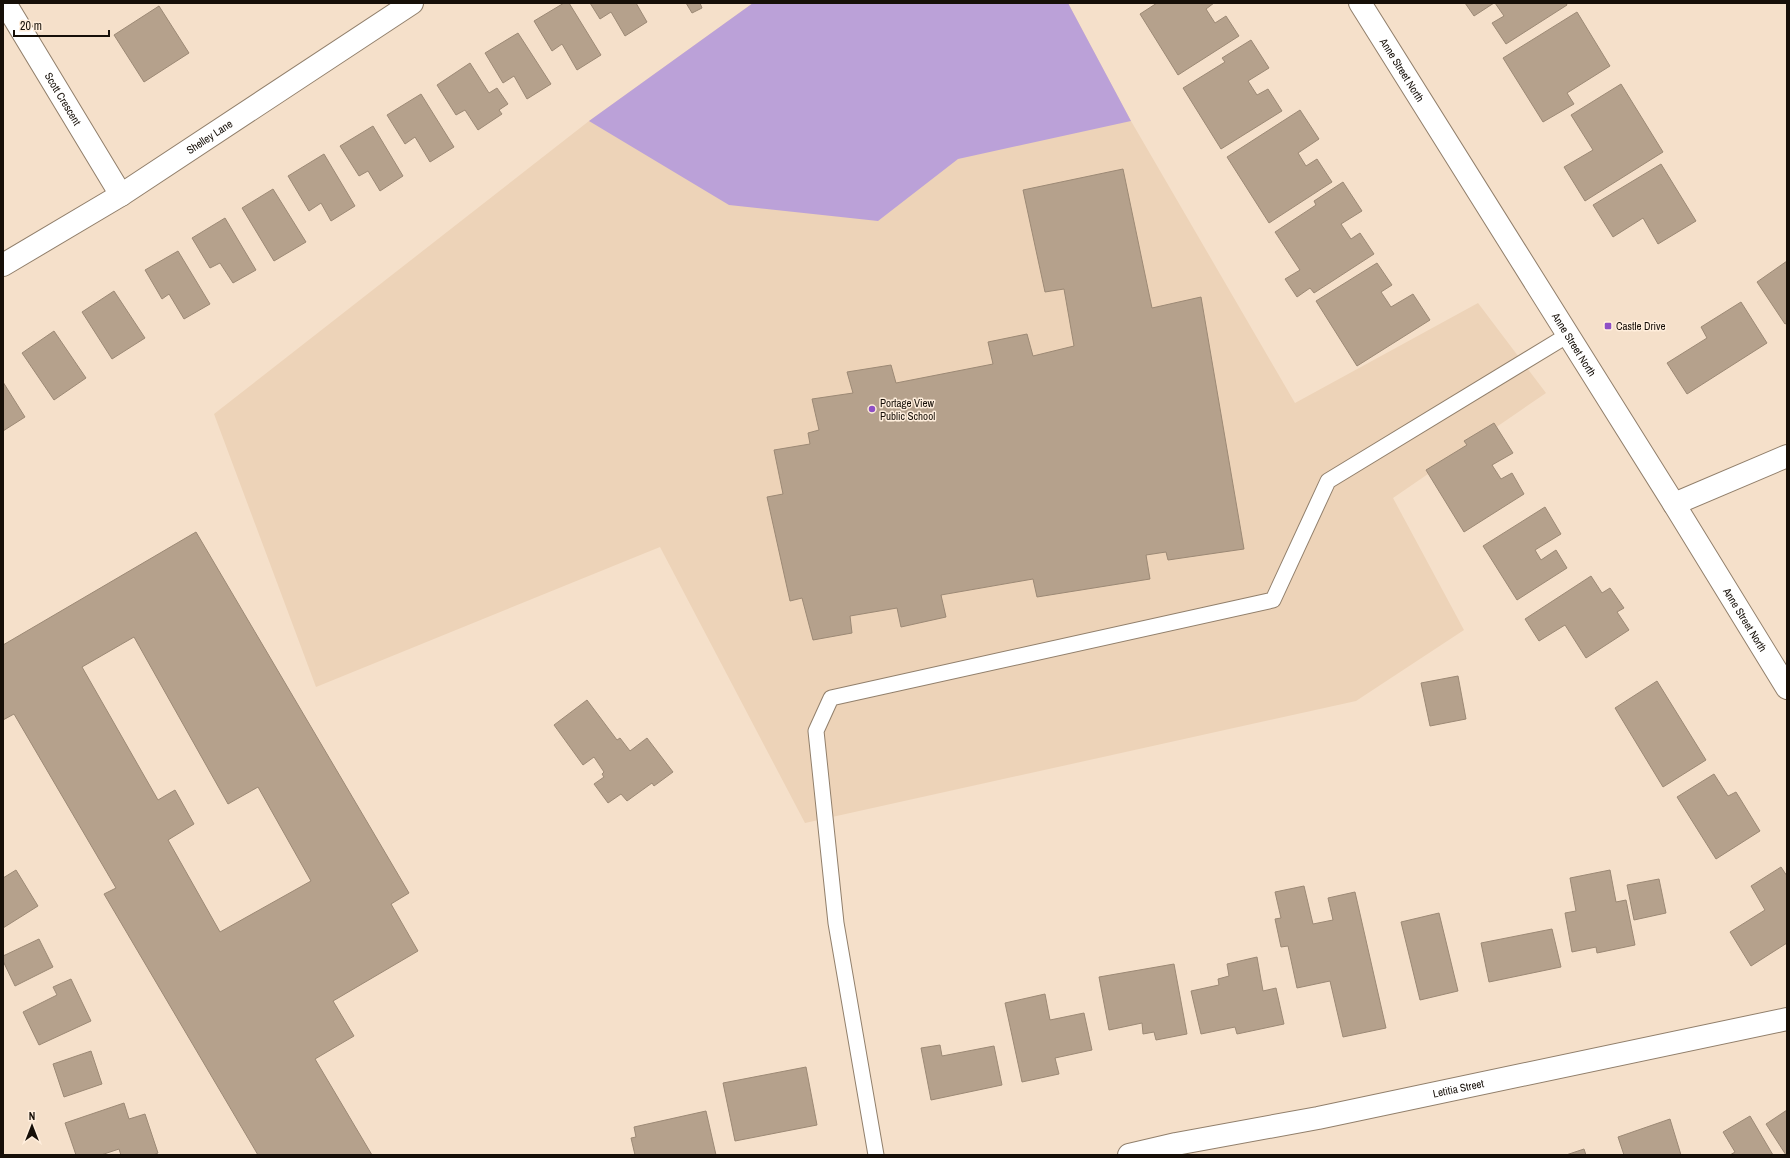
<svg xmlns="http://www.w3.org/2000/svg" width="1790" height="1158" viewBox="0 0 1790 1158" font-family="'Archivo Narrow',sans-serif">
<style>
.built{fill:#edd3b8}
.forest{fill:#bba1d8}
.building{fill:#b5a18c;stroke:#9c8975;fill-rule:evenodd}
.lines{fill:none;stroke-linecap:round;stroke-linejoin:round}
.lane-casing{stroke:#917f6b;stroke-width:17}
.street-casing{stroke:#917f6b;stroke-width:24}
.secondary-casing{stroke:#917f6b;stroke-width:24}
.lane{stroke:#fff;stroke-width:15}
.street{stroke:#fff;stroke-width:22}
.secondary{stroke:#fff;stroke-width:22}
.poi-dot{fill:#8e4fc5;stroke:#ffeedc;stroke-width:1.5}
.labels{text-anchor:middle;stroke-width:3;stroke-linejoin:round;paint-order:stroke}
.street-label{font-size:11px;fill:#160f08;stroke:#ffeedc}
.poi-label{font-size:11px;fill:#160f08;stroke:#ffeedc;text-anchor:start}
</style>
<rect width="100%" height="100%" fill="#f5e0ca"/>
<path class="built" d="M753 3H1068L1131 121 1295 403 1478 303 1546 393 1393 498 1464 630 1356 701 805 823 660 547 316 687 214 414 589 121Z"/>
<path class="forest" d="M753 3H1068L1131 121 958 159 878 221 729 205 589 121Z"/>
<path class="building" d="M564 3H569L601 55 577 70 562 44 552 51 534 21Z
M590 3H636L647 22 625 36 611 12 600 19Z
M686 3H700L702 8 692 13Z
M1157 3H1214L1206 9 1215 23 1226 16 1239 36 1178 75 1140 14Z
M1465 3H1494L1474 16Z
M1495 3H1566L1567 5 1506 44 1492 23 1504 16Z
M159 6 189 53 144 82 114 35Z
M1577 12 1610 66 1567 93 1574 104 1543 122 1503 58Z
M518 33 551 84 527 99 514 76 503 83 485 53Z
M1251 40 1269 68 1248 81 1257 95 1268 89 1282 111 1221 149 1183 88 1225 62 1222 58Z
M470 63 489 93 497 88 508 104 499 110 502 114 478 130 465 110 456 115 437 85Z
M1621 84 1663 152 1585 201 1564 167 1593 150 1571 115Z
M421 94 454 147 430 162 415 137 405 144 387 115Z
M1300 110 1319 139 1298 153 1306 166 1317 159 1332 182 1269 223 1227 157Z
M373 126 403 176 380 191 368 171 359 176 340 146Z
M324 154 355 206 331 221 321 203 309 211 288 176Z
M1661 164 1696 221 1658 244 1643 218 1613 237 1593 205Z
M1123 169 1152 308 1201 297 1244 549 1168 560 1166 552 1146 555 1150 579 1037 597 1033 579 941 595 946 617 901 627 897 608 850 616 852 633 813 640 802 598 790 601 767 497 783 494 774 450 810 444 808 433 819 430 812 399 853 393 847 372 891 365 896 383 993 364 988 342 1027 334 1033 356 1074 346 1064 289 1045 292 1023 190Z
M1343 182 1362 211 1341 224 1351 239 1360 233 1374 254 1314 293 1310 288 1297 297 1285 279 1300 270 1275 232 1316 205 1314 201Z
M273 189 306 242 274 261 242 208Z
M225 218 256 270 233 283 220 263 210 268 192 238Z
M178 251 210 304 184 319 169 294 162 299 145 270Z
M1787 261V323L1785 324 1757 282Z
M1377 263 1392 285 1381 292 1391 307 1413 294 1430 320 1357 366 1316 301Z
M114 291 145 338 112 359 82 312Z
M1741 302 1767 343 1687 394 1667 363 1707 338 1701 327Z
M54 331 86 378 54 400 22 353Z
M3 382 25 417 3 431Z
M1494 423 1513 453 1492 465 1501 479 1512 473 1524 494 1464 532 1426 470 1467 445 1464 441Z
M1545 507 1561 534 1535 550 1541 560 1556 550 1567 568 1517 600 1483 546Z
M196 532 409 893 391 904 418 951 333 1001 354 1036 315 1059 372 1155H258L104 894 116 888 14 714 3 720V645ZM134 637 228 804 258 787 311 881 220 932 168 840 194 824 175 790 158 800 82 667Z
M1591 576 1602 593 1610 588 1624 608 1617 612 1629 630 1586 658 1565 625 1539 641 1525 619Z
M1458 676 1466 719 1430 726 1421 683Z
M1657 681 1706 760 1663 787 1615 708Z
M587 700 617 740 620 738 630 751 647 738 673 772 654 786 652 783 627 801 621 794 608 803 594 784 604 777 602 774 604 772 594 757 583 765 554 725Z
M1714 774 1728 796 1736 792 1760 831 1716 859 1677 797Z
M1781 867 1787 876V943L1751 966 1730 932 1765 910 1751 886Z
M16 870 38 906 3 928V878Z
M1610 870 1616 902 1626 900 1635 945 1597 953 1596 947 1572 952 1565 913 1576 911 1570 878Z
M1659 879 1666 913 1634 920 1627 885Z
M1304 886 1313 924 1333 920 1328 898 1355 892 1386 1028 1343 1037 1330 981 1297 988 1288 946 1281 947 1275 919 1281 918 1275 892Z
M1439 913 1458 991 1420 1000 1401 922Z
M1552 929 1561 967 1489 982 1481 943Z
M39 939 53 967 15 986 3 961V956Z
M1257 957 1263 991 1276 988 1284 1024 1237 1034 1235 1027 1201 1034 1191 991 1219 985 1218 979 1229 976 1227 964Z
M1174 964 1187 1034 1156 1040 1154 1032 1143 1034 1142 1023 1109 1030 1099 977Z
M71 979 91 1021 39 1045 23 1012 57 995 53 987Z
M1045 994 1050 1020 1084 1013 1092 1050 1055 1058 1059 1074 1022 1082 1005 1003Z
M940 1045 942 1056 994 1046 1002 1085 931 1100 921 1048Z
M91 1051 102 1084 64 1097 53 1064Z
M806 1067 817 1125 735 1141 723 1083Z
M124 1103 129 1119 145 1114 158 1153 153 1155H121L119 1149 101 1155H76L65 1123Z
M1787 1110V1155H1786L1766 1124Z
M706 1111 716 1155H635L631 1138 636 1137 634 1127Z
M1750 1116 1773 1155H1730L1735 1152 1723 1132Z
M1670 1119 1681 1155H1624L1618 1137Z
M1584 1149 1586 1155H1566Z"/>
<g class="lines">
<g class="lane-casing">
<path id="lane" d="M876 1155 836 923 816 731 831 698 1273 600 1328 481 1568 335"/>
</g>
<g class="street-casing">
<g id="street">
<path id="s1" d="M5 3 121 195"/>
<path id="s2" d="M3 265 121 195 412 3"/>
<path d="M1674 504 1787 456"/>
<path id="s3" d="M1129 1155 1176 1144 1318 1118 1787 1019"/>
</g>
</g>
<g class="secondary-casing">
<g id="secondary">
<path id="s4" d="M1360 3 1674 504 1787 688"/>
</g>
</g>
<use href="#lane" class="lane"/>
<use href="#street" class="street"/>
<use href="#secondary" class="secondary"/>
</g>
<g class="poi-dot">
<rect x="1604" y="322" width="8" height="8" rx="2"/>
<circle cx="872" cy="409" r="4"/>
</g>
<g class="labels">
<g class="street-label">
<text dy="4" stroke="none"><textPath href="#s4" startOffset="79">Anne Street North</textPath></text>
<text dy="4" stroke="none"><textPath href="#s1" startOffset="112">Scott Crescent</textPath></text>
<text dy="4" stroke="none"><textPath href="#s2" startOffset="243">Shelley Lane</textPath></text>
<text dy="4" stroke="none"><textPath href="#s4" startOffset="403">Anne Street North</textPath></text>
<text dy="4" stroke="none"><textPath href="#s4" startOffset="727">Anne Street North</textPath></text>
<text dy="4" stroke="none"><textPath href="#s3" startOffset="336">Letitia Street</textPath></text>
</g>
<g class="poi-label">
<text x="1616" y="330">Castle Drive</text>
<text x="880" y="407">Portage View<tspan x="880" dy="13">Public School</tspan></text>
</g>
</g>
<rect width="1790" height="1158" fill="none" stroke="#160f08" stroke-width="8"/>
<g transform="translate(32 1126)" stroke="#ffeedc" stroke-width="3" paint-order="stroke">
<path d="M0-3L7 15L0 10L-7 15Z" fill="#160f08"/>
<text y="-6" font-size="11" font-weight="bold" text-anchor="middle" fill="#160f08">N</text>
</g>
<path d="M14 30v6h95v-6" fill="none" stroke="#160f08" stroke-width="2"/>
<text x="20" y="30" font-size="12" fill="#160f08" stroke="#ffeedc" stroke-width="3" paint-order="stroke">20 m</text>
</svg>
